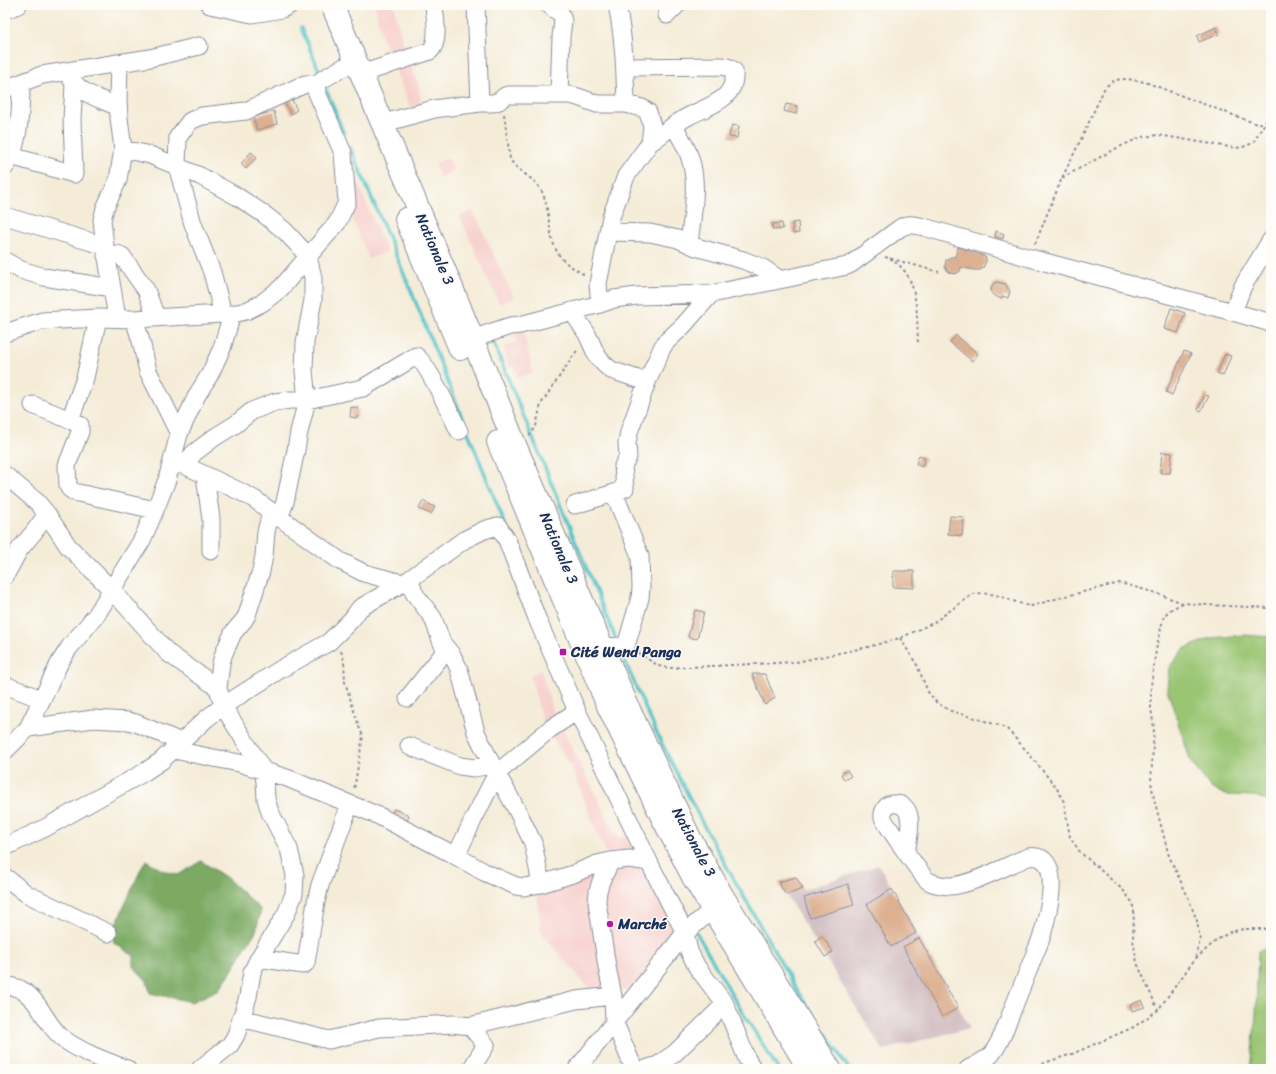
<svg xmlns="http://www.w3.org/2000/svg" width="1276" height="1074" viewBox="0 0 1276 1074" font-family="Sriracha,sans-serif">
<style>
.built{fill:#f7d0cd}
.industrial{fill:#d2bec3}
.green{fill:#9ac572;stroke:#5a7a68}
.forest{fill:#7baa64;stroke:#4b6c61}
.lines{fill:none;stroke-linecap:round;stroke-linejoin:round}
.stream{stroke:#57c5cb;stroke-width:3.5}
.building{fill:#ddb091}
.minor-casing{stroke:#888e9b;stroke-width:19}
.major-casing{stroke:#888e9b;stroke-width:24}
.path{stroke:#888e9b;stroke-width:2;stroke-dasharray:3 3;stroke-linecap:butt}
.minor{stroke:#fff;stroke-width:17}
.major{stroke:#fff;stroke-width:22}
.poi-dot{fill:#b5179e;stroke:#fdfcf7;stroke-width:1.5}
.labels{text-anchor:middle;stroke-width:3;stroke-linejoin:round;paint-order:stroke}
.street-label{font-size:15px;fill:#1b2f5e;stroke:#fdfcf7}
.poi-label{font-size:15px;font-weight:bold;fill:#1b2f5e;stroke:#fdfcf7;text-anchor:start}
</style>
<rect width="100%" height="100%" fill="#fdfcf7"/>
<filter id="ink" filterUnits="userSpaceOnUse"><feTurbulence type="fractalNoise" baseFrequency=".025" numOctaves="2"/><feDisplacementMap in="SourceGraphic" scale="8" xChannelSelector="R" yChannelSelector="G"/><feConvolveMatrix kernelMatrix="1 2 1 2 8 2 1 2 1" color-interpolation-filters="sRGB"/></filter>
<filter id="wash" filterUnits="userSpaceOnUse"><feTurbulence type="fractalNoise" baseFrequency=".012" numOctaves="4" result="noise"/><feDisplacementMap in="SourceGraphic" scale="16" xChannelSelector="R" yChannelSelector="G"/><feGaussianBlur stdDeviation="0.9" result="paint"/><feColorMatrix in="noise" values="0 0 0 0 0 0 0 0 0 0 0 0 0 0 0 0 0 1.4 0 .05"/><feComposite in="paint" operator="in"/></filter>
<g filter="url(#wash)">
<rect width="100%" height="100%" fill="#f5ecd8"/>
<path class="built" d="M375 5H394L401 35 418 84 423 112 413 114 380 32Z
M448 158 454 170 440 177 435 164Z
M356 179 387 251 369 259 348 209 344 187Z
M473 210 514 298 500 305 460 217Z
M523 329 533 372 518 378 514 366 509 368 504 346 517 342 514 332Z
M541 671 552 709 618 838 635 834 643 852 609 858 594 826 572 768 543 723 530 675Z
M639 862 683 938 635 989 593 993 541 933 537 891 582 875Z"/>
<path class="industrial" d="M879 865 970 1028 883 1050 786 895Z"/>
<path class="green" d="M1244 635 1271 637V802L1255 796 1226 795 1211 788 1191 762 1167 689 1169 667 1184 649 1211 638Z
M1271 945V1069H1250L1256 1015 1258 951Z"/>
<path class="forest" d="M146 860 162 870 178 875 201 861 227 878 261 910 256 931 245 948 230 974 218 990 192 1002 150 993 147 981 133 966V955L114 943 113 931 141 869Z"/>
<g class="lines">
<path class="stream" d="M301 28 321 75
M324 84 344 134
M350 147 412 293 505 524
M491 337 617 642
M621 652 639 694 660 740 705 828 796 989 849 1069
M675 895 691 923
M695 930 738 1005 778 1069"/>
</g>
<g id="blocks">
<path class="building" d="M1216 27 1219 34 1199 42 1197 36Z
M291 98 297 110 291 114 284 102Z
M786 104 797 106 796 114 784 111Z
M274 111 277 124 257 130 253 117Z
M732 125 739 126 737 138 729 137Z
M251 152 257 157 246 169 241 164Z
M798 222 799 233 793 234 792 223Z
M782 223 783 229 773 230 772 224Z
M996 231 1004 234 1003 239 995 237Z
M958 247 984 256 986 258V261L983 268 980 270H975L961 267 960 271 957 273 954 274 948 272 945 267 946 260 951 257H955Z
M997 282 1006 284 1008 289 1010 291 1008 298 1003 296 1001 299 992 294 991 289 994 283Z
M1171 308 1185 313 1178 333 1164 329Z
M956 335 978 354 972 361 950 342Z
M1184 351 1191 354 1172 395 1166 392Z
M1225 354 1231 356 1223 376 1217 373Z
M1205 395 1209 396 1201 411 1198 410Z
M351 407 358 408 357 418 350 417Z
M1162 452 1172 453 1170 473H1160Z
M919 455 925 458 922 467 916 464Z
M423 501 435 507 431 514 419 509Z
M950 516 964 517 962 536 948 534Z
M893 571H914V588L893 587Z
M695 610 704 612 697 639 688 637Z
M752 674H765L775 698 765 705Z
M847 770 851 776 844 780 841 774Z
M394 809 409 815 407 822 391 816Z
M796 877 803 889 786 895 778 882Z
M848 884 854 905 810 918 804 898Z
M892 889 916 933 891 947 867 904Z
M822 936 833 952 825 957 815 941Z
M919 938 958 1008 942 1017 903 947Z
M1142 1000 1145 1007 1132 1011 1130 1005Z"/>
</g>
</g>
<g filter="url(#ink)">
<use href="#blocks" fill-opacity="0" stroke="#888e9b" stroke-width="1"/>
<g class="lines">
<g class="minor-casing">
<path id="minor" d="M210 5 252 14 282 9 290 5
M476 5 480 103
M549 5 561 14 563 21 561 37 559 95
M617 5C624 38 625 71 626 104
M5 10 18 5
M667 15 677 5
M625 67 723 66 730 68 734 71C737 100 708 106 689 116 675 123 663 134 650 143
M361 74 430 51C440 42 435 18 434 5
M70 77C79 94 102 99 118 107
M5 89 42 75 150 58 167 54 199 46
M381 124 434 109 480 103H493L499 101 505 96 508 95H570L578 97 597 104H626L642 108 648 112 652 126 650 143 626 176 611 217 598 284 600 304
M674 125C679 136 687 147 690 158 699 185 692 216 689 244
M123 149 150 155 200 176 238 197 265 215 285 231 308 256 313 278V300L305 342 304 371 307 400 299 432 296 450 285 502 279 518
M11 156 74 174 72 119 74 84
M5 167C7 164 10 160 11 156 19 137 21 105 21 84
M5 216 105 246
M608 232 650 233 678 239 696 247 743 260 763 268 779 279
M106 256 117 254 122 256 146 290 156 317
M5 261 21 270 44 277 112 288
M572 311 587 334 597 356 604 364 611 370 647 382
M1233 312 1243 286 1271 240
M232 314H223L212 272 193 224 177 166 178 137 190 121 202 116 246 111 305 84H309L314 86
M98 318 85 378 70 420 80 425V432L67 465 68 486 70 489 74 492 155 510
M117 318 105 246 102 220 105 208 118 180 123 149 119 118 118 100 119 63
M134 319 141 341 148 371 179 434
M5 333 42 321 98 318 134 319 223 314
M472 339 510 326 520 325 600 304 614 299 637 296 711 294 847 266 851 264 900 228C908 223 915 225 924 227L1030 258 1233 312 1271 323
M33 405 70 420
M172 464 184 465 194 453 215 437 236 424 252 411 275 402 290 400H307L363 388 416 356C427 362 452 417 459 431
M184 465 241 492 254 499 340 561 364 573 401 583
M5 475 37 502 47 514 68 546 112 590 168 653 218 688
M205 476 211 519V551
M575 505 614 493 625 488 623 466 628 457 627 443 629 432 647 382 662 348 666 342 683 326 711 294
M5 576 19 550 34 532 47 514
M410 579 414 593 433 618 442 643 452 655 459 669 476 732 492 765 518 812 533 843 541 884
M601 647 626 646 640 598 641 588 640 556 614 493
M5 685 41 699
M408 698 447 649
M28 728 93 719 128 721 136 723 181 742
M409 746 460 766 474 768 492 765
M174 750 239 763 287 778 379 816 456 856 484 872 516 886 524 887 541 884 573 874 597 864 611 861 629 859 649 862 685 933 689 951 697 967 725 1004 675 1053 658 1065 645 1069
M5 751 28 728 60 662 69 648 97 614 142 540 155 510 167 480 179 434 197 395 210 374 222 348 232 314 246 311 262 303 281 288 337 223 347 202 343 153 314 86 323 79 344 67
M5 847 45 828 143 773 161 761 206 719 223 706 281 669 329 642 352 619 360 608 410 579 464 540 484 530 498 526 507 540 538 621 577 711 649 862
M906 852C908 840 917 806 897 804 895 803 891 804 888 805 884 809 882 812 883 818 884 822 923 877 927 880 932 884 944 886 951 886 971 885 1008 865 1028 857 1065 851 1048 913 1043 932 1040 943 1034 955 1030 966 1021 988 1012 1011 1003 1034 993 1056 990 1058 968 1069
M456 856 474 818 497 773 550 729 577 711
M611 861 601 881 598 891 597 902 607 967 613 996 614 1021 634 1069
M5 877 27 894 108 933
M259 958 303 965 306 963 316 902 320 885 350 804
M5 985C10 986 15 987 20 989 41 1000 46 1027 65 1040 83 1053 106 1061 127 1069
M725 1004 747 1059 753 1069
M241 1018 329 1040 379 1028 454 1024 470 1026 576 1000 613 996
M470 1026 486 1045 471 1069
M200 1069 230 1045 236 1035 248 997 252 972 259 958 286 914 294 894 295 875 289 849 270 812 266 799 265 782 263 770 223 706 218 688 221 663 224 653 233 633 244 620 247 615 261 571 264 556 266 532 271 512
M577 1069 685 933 713 909 719 900"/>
</g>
<g class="major-casing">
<path id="major" d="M332 5 450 283 516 447 632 716 689 836 722 895 830 1069
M406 219 460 349
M498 442 608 706 664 821 693 877 809 1069"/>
</g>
<path class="path" d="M504 114 510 159C518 173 535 177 542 192 551 211 547 237 559 255 565 264 577 270 586 276
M1062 178 1115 149 1141 137 1159 135 1235 148 1243 147 1253 143 1271 113
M1035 244 1062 178 1084 133 1105 87 1115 80 1127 79 1145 82 1257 124 1265 122
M885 257 939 272
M890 258C893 261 897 263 900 266 919 283 917 322 918 345
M529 436 532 433 536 426 541 404 578 349
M1183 603 1168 611 1163 619 1156 650 1151 686V708L1154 728 1151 782 1154 799 1169 856 1188 897 1197 921 1200 940 1195 959
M900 638 917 665 928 692 937 703 951 711 998 725 1007 729 1024 748 1056 787 1064 802 1070 837 1080 852 1123 890 1132 902 1134 911 1133 940 1137 963 1158 1010
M341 651 344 661 345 682 359 727 363 736 354 790
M638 653 659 666 668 668 796 662 868 647 900 638 933 623 973 594 983 593 996 595 1025 605 1032 606 1062 597 1120 583 1153 592 1183 603 1207 605 1271 608
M1025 1069 1072 1054 1134 1027 1158 1010 1195 959 1217 940 1230 932 1244 929H1271"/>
<use href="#minor" class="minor"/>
<use href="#major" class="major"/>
</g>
</g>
<g class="poi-dot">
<rect x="559" y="648" width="8" height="8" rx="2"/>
<circle cx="610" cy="924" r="4"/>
</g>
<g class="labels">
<g class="street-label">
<text transform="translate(435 249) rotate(67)" y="5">Nationale 3</text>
<text transform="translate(559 548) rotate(67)" y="5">Nationale 3</text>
<text transform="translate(694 842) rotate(62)" y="5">Nationale 3</text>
</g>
<g class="poi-label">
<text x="571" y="657">Cité Wend Panga</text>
<text x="618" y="929">Marché</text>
</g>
</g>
<rect width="1276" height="1074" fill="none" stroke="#fdfcf7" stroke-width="20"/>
</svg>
